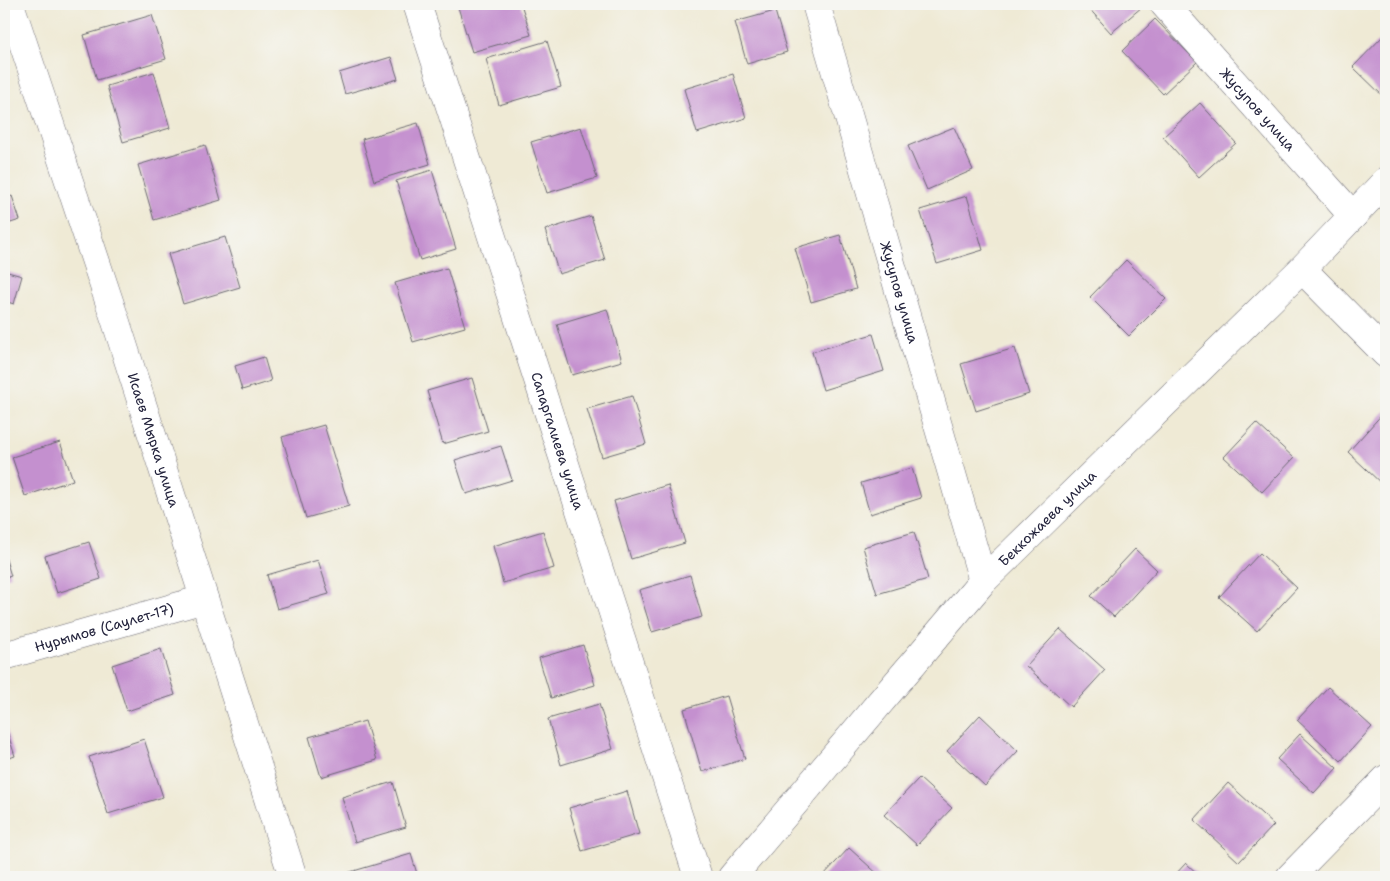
<svg xmlns="http://www.w3.org/2000/svg" width="1390" height="881" viewBox="0 0 1390 881" font-family="'Shantell Sans',sans-serif">
<style>
.building{fill:#c490cf}
.lines{fill:none;stroke-linecap:round;stroke-linejoin:round}
.minor-casing{stroke:#6a6871;stroke-width:29}
.minor{stroke:#fff;stroke-width:28}
.labels{text-anchor:middle;stroke-width:4.5;stroke-linejoin:round;paint-order:stroke}
.street-label{font-size:14px;fill:#22223b;stroke:#f6f6f2}
</style>
<rect width="100%" height="100%" fill="#f6f6f2"/>
<filter id="ink" filterUnits="userSpaceOnUse"><feTurbulence type="fractalNoise" baseFrequency=".02" numOctaves="2"/><feDisplacementMap in="SourceGraphic" scale="10" xChannelSelector="R" yChannelSelector="G"/><feConvolveMatrix kernelMatrix="1 2 1 2 8 2 1 2 1" color-interpolation-filters="sRGB"/></filter>
<filter id="wash" filterUnits="userSpaceOnUse"><feTurbulence type="fractalNoise" baseFrequency=".0096" numOctaves="4" result="noise"/><feDisplacementMap in="SourceGraphic" scale="20" xChannelSelector="R" yChannelSelector="G"/><feGaussianBlur stdDeviation="1.12" result="paint"/><feColorMatrix in="noise" values="0 0 0 0 0 0 0 0 0 0 0 0 0 0 0 0 0 1.4 0 .05"/><feComposite in="paint" operator="in"/></filter>
<g filter="url(#wash)">
<rect width="100%" height="100%" fill="#efead5"/>
<g id="blocks">
<path class="building" d="M457 4H521L531 35 472 52Z
M1085 4H1139L1142 7 1111 33Z
M775 11 787 52 747 64 735 22Z
M152 15 166 59 97 80 84 35Z
M1155 19 1197 62 1163 94 1122 51Z
M1386 33V99L1353 67Z
M547 41 561 87 499 105 486 59Z
M391 57 398 79 345 94 339 73Z
M154 72 170 128 123 142 107 86Z
M733 74 746 118 697 133 684 89Z
M1200 103 1236 143 1199 177 1163 137Z
M418 123 430 164 374 181 362 139Z
M581 127 597 178 547 193 531 142Z
M954 127 973 170 927 190 908 146Z
M205 145 221 200 154 220 138 165Z
M432 170 456 249 420 260 396 181Z
M12 196 20 220 4 225V199Z
M967 196 983 250 937 264 920 210Z
M591 216 605 260 559 274 545 230Z
M840 235 856 289 811 302 795 248Z
M225 237 240 287 183 304 168 254Z
M1126 260 1166 299 1129 336 1090 297Z
M447 268 465 327 413 342 395 283Z
M4 271 22 276 14 304 4 301Z
M607 309 622 361 572 375 557 324Z
M873 334 884 371 823 390 812 352Z
M1015 348 1029 394 976 411 961 364Z
M264 357 271 381 242 390 235 366Z
M472 378 488 431 443 444 427 391Z
M632 396 646 444 602 457 587 409Z
M1386 410V483L1384 486 1348 452Z
M1256 423 1294 458 1262 492 1224 457Z
M324 425 349 506 306 518 282 437Z
M60 442 73 480 25 496 12 457Z
M501 446 512 480 466 494 455 460Z
M912 468 921 498 870 514 861 483Z
M668 485 685 543 631 559 614 501Z
M543 531 554 568 503 583 493 546Z
M914 532 928 579 877 594 863 547Z
M89 542 101 579 57 593 45 556Z
M1135 549 1157 570 1114 617 1091 596Z
M4 553 11 576 4 578Z
M1260 553 1297 588 1257 631 1219 597Z
M318 560 329 594 277 609 267 575Z
M690 575 702 617 652 632 639 590Z
M1060 629 1105 670 1071 707 1026 666Z
M583 645 595 685 551 698 539 658Z
M161 649 175 695 127 711 112 665Z
M1328 687 1372 727 1341 761 1297 720Z
M726 696 745 759 702 772 684 709Z
M599 704 613 749 561 765 548 719Z
M980 715 1018 751 985 786 947 751Z
M365 721 377 760 321 777 309 737Z
M4 722 15 756 4 760Z
M1300 734 1337 768 1314 793 1277 759Z
M144 739 163 797 108 814 89 757Z
M919 778 952 808 917 845 884 815Z
M393 782 406 827 355 842 342 797Z
M1228 783 1274 825 1239 862 1194 820Z
M627 791 639 834 582 851 569 808Z
M849 848 881 877H822Z
M411 854 418 877H348L347 873Z
M1186 863 1201 877H1173Z"/>
</g>
</g>
<g filter="url(#ink)">
<use href="#blocks" fill-opacity="0" stroke="#6a6871" stroke-width="1"/>
<g class="lines">
<g class="minor-casing">
<g id="minor">
<path id="s1" d="M10 4 116 322 293 877"/>
<path id="s2" d="M417 4 698 877"/>
<path id="s3" d="M816 4 983 581"/>
<path id="s4" d="M1164 4 1353 216"/>
<path d="M1302 269 1386 354"/>
<path id="s5" d="M4 656 204 599"/>
<path id="s6" d="M732 877 983 581 1302 269 1386 181"/>
<path d="M1290 877 1386 779"/>
</g>
</g>
<use href="#minor" class="minor"/>
</g>
</g>
<g class="labels">
<g class="street-label">
<text dy="5" stroke="none"><textPath href="#s4" startOffset="141">Жусупов улица</textPath></text>
<text dy="5" stroke="none"><textPath href="#s3" startOffset="300">Жусупов улица</textPath></text>
<text dy="5" stroke="none"><textPath href="#s1" startOffset="459">Исаев Мырка улица</textPath></text>
<text dy="5" stroke="none"><textPath href="#s2" startOffset="459">Сапаргалиева улица</textPath></text>
<text dy="5" stroke="none"><textPath href="#s6" startOffset="478">Беккожаева улица</textPath></text>
<text dy="5" stroke="none"><textPath href="#s5" startOffset="104">Нурымов (Саулет-17)</textPath></text>
</g>
</g>
<rect width="1390" height="881" fill="none" stroke="#f6f6f2" stroke-width="20"/>
</svg>
